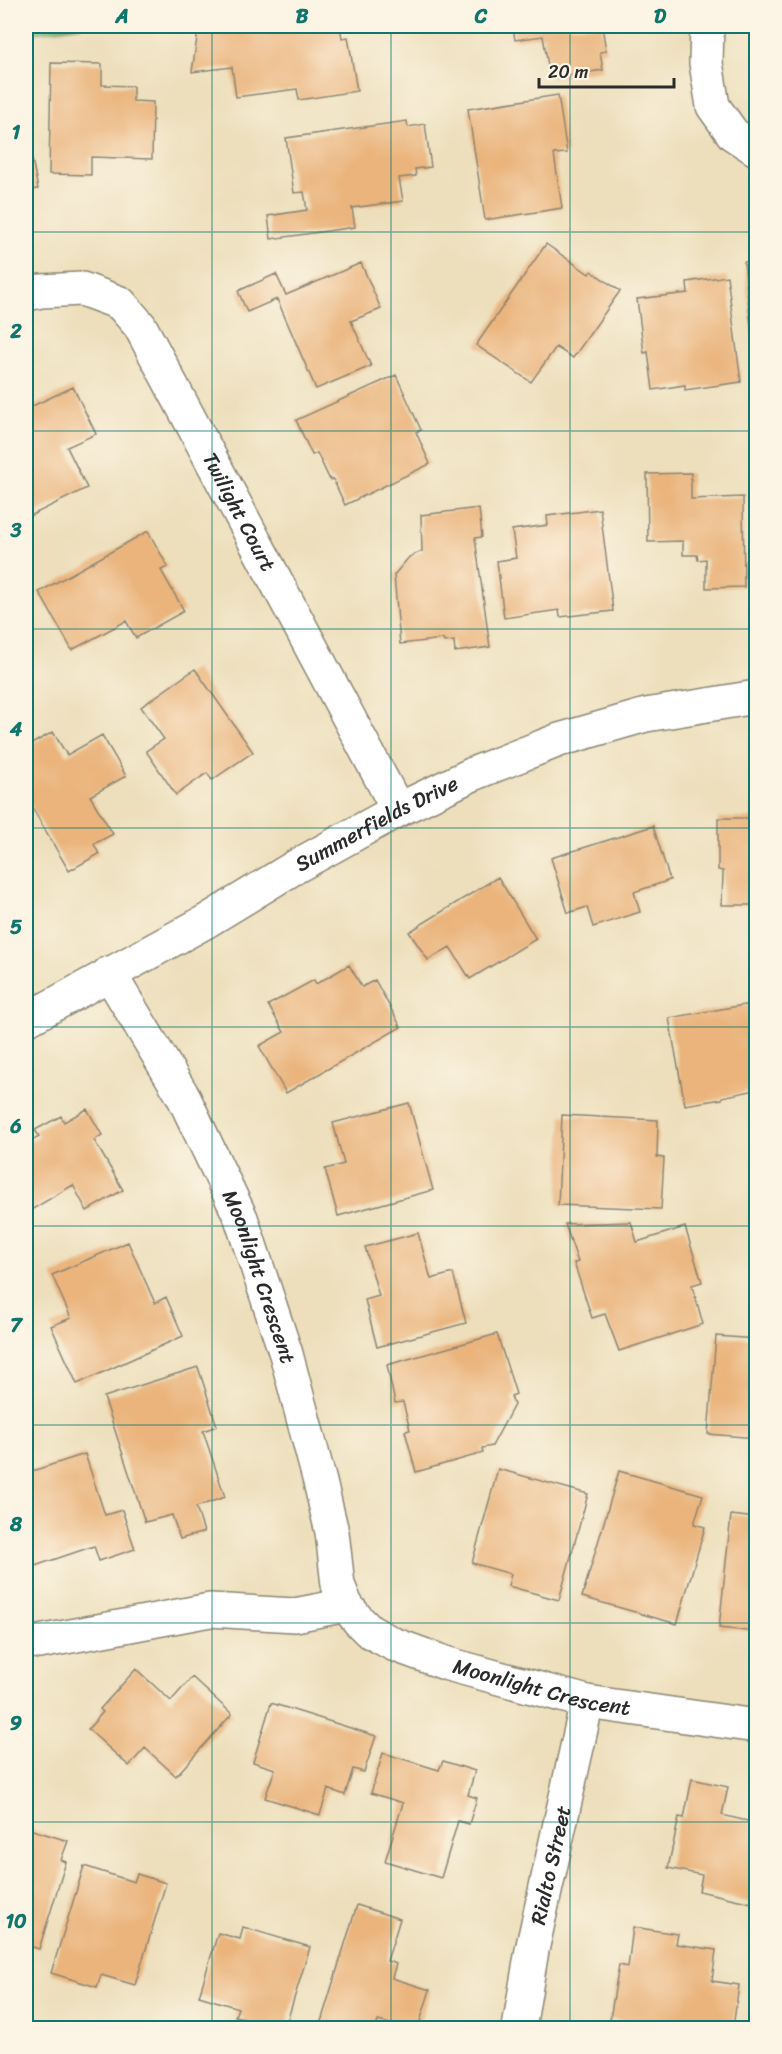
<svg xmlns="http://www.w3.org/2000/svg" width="782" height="2054" viewBox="0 0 782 2054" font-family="Sriracha,sans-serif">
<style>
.park{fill:#83c985;stroke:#577a58;stroke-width:1.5}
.building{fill:#eab47b}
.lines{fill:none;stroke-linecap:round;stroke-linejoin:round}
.minor-casing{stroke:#8c8574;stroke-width:36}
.tertiary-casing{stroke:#8c8574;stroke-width:36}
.minor{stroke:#fff;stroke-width:33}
.tertiary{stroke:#fff;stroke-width:33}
.grid{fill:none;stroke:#0f766e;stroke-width:1.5;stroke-opacity:0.55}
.labels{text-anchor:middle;stroke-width:4.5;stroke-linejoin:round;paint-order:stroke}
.street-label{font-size:21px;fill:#2b2b2b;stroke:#fcf5e5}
.neatline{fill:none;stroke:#0f766e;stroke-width:2}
.grid-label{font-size:20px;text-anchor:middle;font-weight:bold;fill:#0f766e}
</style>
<rect width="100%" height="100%" fill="#fcf5e5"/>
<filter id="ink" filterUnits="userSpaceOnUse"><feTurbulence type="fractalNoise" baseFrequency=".0167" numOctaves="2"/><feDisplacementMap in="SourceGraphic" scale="12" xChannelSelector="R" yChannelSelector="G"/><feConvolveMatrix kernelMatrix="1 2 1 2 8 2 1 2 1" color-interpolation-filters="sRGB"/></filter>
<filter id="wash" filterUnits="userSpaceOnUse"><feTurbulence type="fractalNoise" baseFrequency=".008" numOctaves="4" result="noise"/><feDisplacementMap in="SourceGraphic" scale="24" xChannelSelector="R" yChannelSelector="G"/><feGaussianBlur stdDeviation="1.35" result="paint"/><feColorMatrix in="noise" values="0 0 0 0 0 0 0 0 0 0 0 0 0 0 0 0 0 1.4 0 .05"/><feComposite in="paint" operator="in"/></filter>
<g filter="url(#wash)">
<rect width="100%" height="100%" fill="#eddfbc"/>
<path class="park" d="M26 26H81L26 34Z"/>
<g id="blocks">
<path class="building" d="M225 26H340L342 38 348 37 357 91 299 100 297 89 236 97 232 67 192 72 198 31 225 28Z
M513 26H602L606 51 600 52 603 70 550 78 543 36 515 40Z
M51 63 102 64V85L133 86V101L153 102 152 159 91 157V175L49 174Z
M558 95 567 153 554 154 562 208 485 220 468 109Z
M407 121 408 127 425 124 431 167 415 169 416 176 399 178 403 201 352 208 355 227 271 239 268 216 307 210 304 192 294 193 286 138Z
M27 134 38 189 28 190 30 198 26 199Z
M546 244 589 274 591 271 620 291 573 358 556 347 531 382 476 345Z
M756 260V352H754L744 262Z
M361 263 381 309 351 321 371 366 316 389 277 299 247 312 238 291 276 274 286 295Z
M727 276 741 382 685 390V385L653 390 648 352 644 353 637 299 688 293 687 282Z
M396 375 421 430 416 432 430 464 345 505 333 479 330 480 317 453 312 455 296 420Z
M73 387 96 434 67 447 87 488 26 518V409Z
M691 473V499L743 497 744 587 706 588V559L698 560 697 555H683V541L648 542 647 474Z
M479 508 482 537 475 538 490 647 455 652 454 641 444 642 443 639 400 644 394 575 409 557 422 551 421 515Z
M600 509 613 611 560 617 559 610 504 618 497 561 516 558 512 530 548 525 547 516Z
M148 531 168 567 161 570 184 611 136 638 126 621 72 650 39 592Z
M195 669 253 752 212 780 207 773 176 795 146 751 164 739 141 707Z
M53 732 67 755 102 735 126 776 90 796 113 834 94 844 99 854 69 871 26 797V747Z
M752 805H756V910H752V905H722L723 871 718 870V818H752Z
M653 826 670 880 634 892 640 912 593 927 587 907 568 913 551 858Z
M498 877 536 939 470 979 450 947 428 960 409 932Z
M349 965 362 987 375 980 401 1027 286 1093 259 1046 284 1032 268 1005 314 980 316 984Z
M756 1003V1090L722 1097V1099L685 1105 669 1018Z
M409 1103 433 1190 338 1216 325 1169 344 1164 333 1123Z
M87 1109 102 1135 94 1140 123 1190 87 1211 73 1185 26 1213V1144L39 1136 35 1130 61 1116 64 1122Z
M562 1115 658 1120 657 1157 664 1158 661 1209 558 1205Z
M631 1222 637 1242 685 1227 702 1282 692 1285 703 1324 619 1351 605 1314 592 1318 574 1263 578 1262 565 1224Z
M418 1233 431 1279 453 1273 466 1323 377 1347 365 1300 379 1296 365 1247Z
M128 1242 155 1303 166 1297 183 1336 77 1384 51 1326 71 1318 52 1275Z
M497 1334 516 1394 511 1396 514 1405 492 1446 482 1448 483 1453 416 1472 405 1431 410 1430 403 1402 395 1403 387 1365Z
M716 1336 756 1339V1438L708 1434Z
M198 1367 217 1426 203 1431 225 1497 196 1507 204 1532 180 1539 172 1515 145 1522 104 1397Z
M85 1454 105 1515 122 1510 135 1549 99 1561 94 1546 26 1569V1473Z
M498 1469 588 1494 559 1600 508 1586 511 1574 472 1563Z
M619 1471 703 1495 694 1524 705 1527 677 1624 582 1597Z
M731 1515 756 1518V1632L719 1628Z
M136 1669 171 1701 192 1677 232 1714 176 1776 145 1748 129 1766 88 1729 103 1712 100 1709Z
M271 1703 376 1736 364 1772 353 1769 345 1795 328 1789 320 1815 265 1798 275 1769 253 1762Z
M383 1753 439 1770 443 1761 475 1771 468 1795 477 1798 469 1824 458 1821 441 1878 385 1861 403 1803 371 1793Z
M692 1779 728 1787 722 1815 756 1823V1889L752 1903 699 1891 702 1875 668 1868 679 1817 684 1818Z
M26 1828 68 1841 61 1860 66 1862 39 1949 26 1945Z
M84 1866 134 1882 137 1874 166 1883 135 1985 101 1975 97 1987 51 1973Z
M357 1905 400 1919 387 1961 396 1964 392 1978 430 1990 418 2028H405L378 2021 376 2028H319Z
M243 1927 310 1947 285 2028H240L244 2018 235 2016 238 2008 199 1996 218 1933 240 1939Z
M633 1927 678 1934 676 1944 716 1950 712 1981 739 1985 733 2028H670L610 2019 619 1965 628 1967Z"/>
</g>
</g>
<g filter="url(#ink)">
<use href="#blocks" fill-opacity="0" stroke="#8c8574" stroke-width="1.5"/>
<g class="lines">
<g class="minor-casing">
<g id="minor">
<path d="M707 26 706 63 713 106 733 134 756 149"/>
<path id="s1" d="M26 294 41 291 82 289 120 303 140 326 398 810"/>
<path id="s2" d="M109 973 183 1096 241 1218 286 1354 320 1482 332 1532 338 1585 346 1605 358 1620 369 1631 393 1644 448 1664 587 1702 756 1726"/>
<path d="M39 1642 210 1610 295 1615 346 1605"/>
<path id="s3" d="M519 2028 532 1950 587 1702"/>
</g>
</g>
<g class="tertiary-casing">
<g id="tertiary">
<path id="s4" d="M26 1020 205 922 295 867 398 810 475 773 559 740 646 715 756 697"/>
</g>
</g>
<use href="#minor" class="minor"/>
<use href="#tertiary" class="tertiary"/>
</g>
</g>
<path class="grid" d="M212 26V2028M391 26V2028M570 26V2028M26 232H756M26 431H756M26 629H756M26 828H756M26 1027H756M26 1226H756M26 1425H756M26 1623H756M26 1822H756"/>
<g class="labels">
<g class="street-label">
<text dy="7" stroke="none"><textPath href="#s1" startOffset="338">Twilight Court</textPath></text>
<text dy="7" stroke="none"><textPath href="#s4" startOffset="402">Summerfields Drive</textPath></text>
<text dy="7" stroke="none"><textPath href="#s2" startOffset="340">Moonlight Crescent</textPath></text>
<text dy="7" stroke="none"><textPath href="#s2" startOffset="898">Moonlight Crescent</textPath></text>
<text dy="7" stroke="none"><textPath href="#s3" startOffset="166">Rialto Street</textPath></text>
</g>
</g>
<rect width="782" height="2054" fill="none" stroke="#fcf5e5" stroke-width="66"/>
<path d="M539 78v9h135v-9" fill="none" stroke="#2b2b2b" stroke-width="3"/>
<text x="548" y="78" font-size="18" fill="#2b2b2b" stroke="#fcf5e5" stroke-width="4.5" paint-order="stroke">20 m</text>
<rect x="33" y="33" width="716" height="1988" class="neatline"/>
<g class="grid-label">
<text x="122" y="23">A</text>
<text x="302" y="23">B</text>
<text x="481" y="23">C</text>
<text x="660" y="23">D</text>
<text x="16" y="139">1</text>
<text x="16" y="338">2</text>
<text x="16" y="537">3</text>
<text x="16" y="736">4</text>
<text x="16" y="934">5</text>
<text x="16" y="1133">6</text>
<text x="16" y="1332">7</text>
<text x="16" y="1531">8</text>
<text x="16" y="1730">9</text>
<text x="16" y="1928">10</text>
</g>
</svg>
